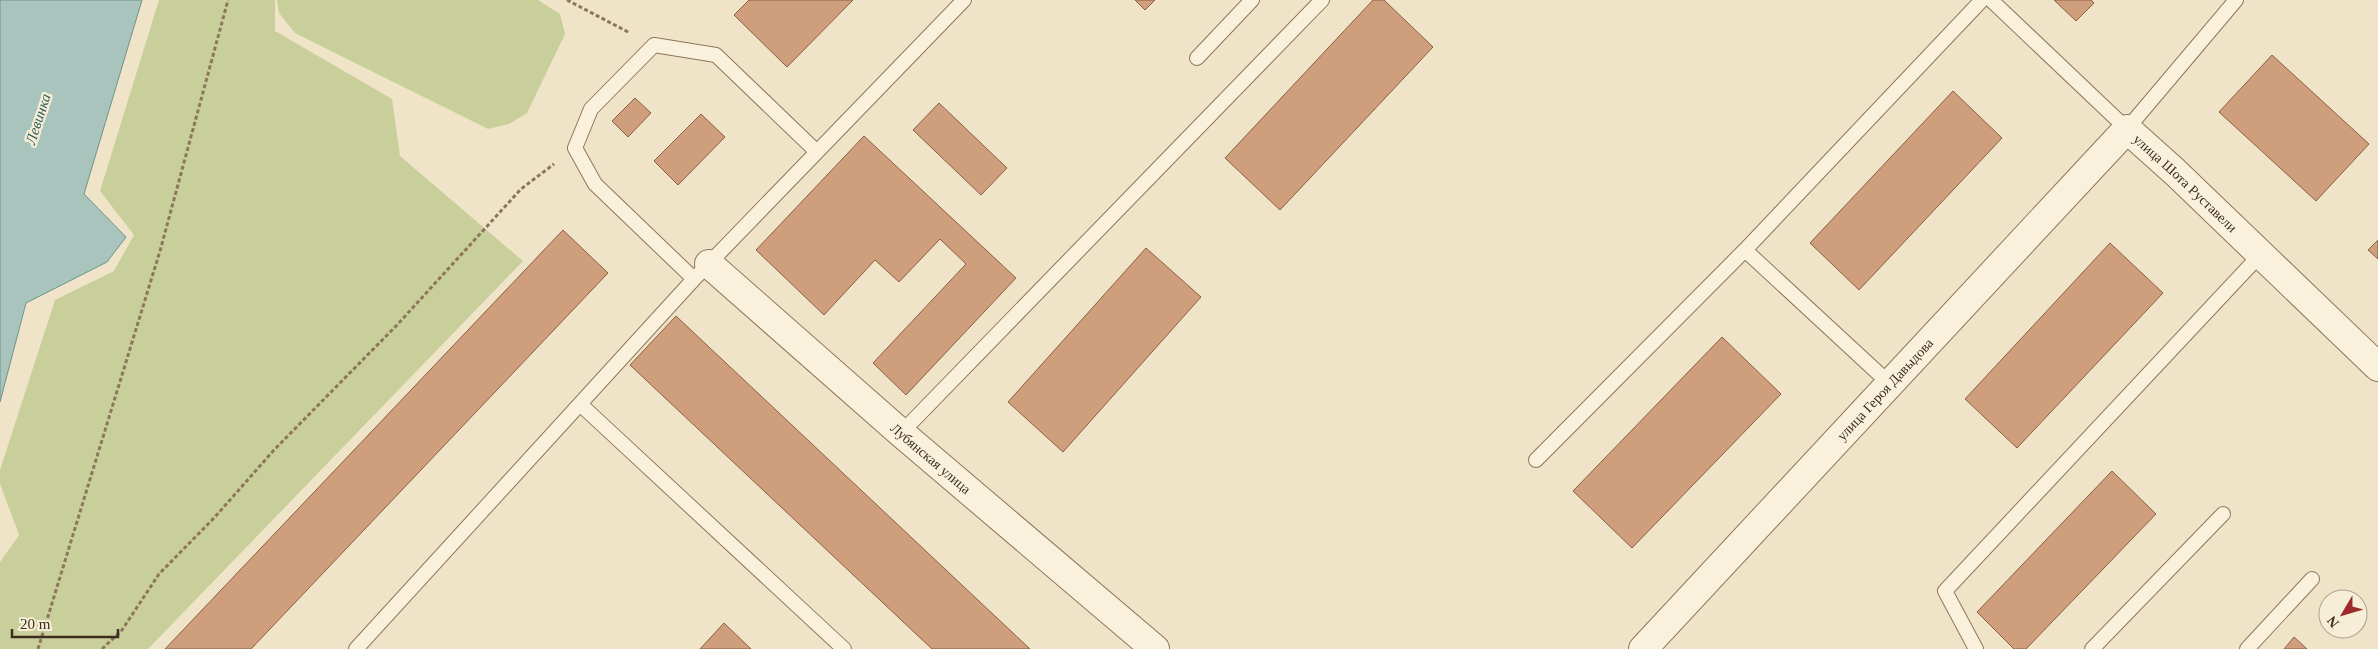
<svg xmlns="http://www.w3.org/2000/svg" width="2378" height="649" viewBox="0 0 2378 649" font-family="Georgia,serif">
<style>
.green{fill:#c9cf9b}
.water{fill:#a9c4bc;stroke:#6f938a}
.building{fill:#cf9f7d;stroke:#8d5f41}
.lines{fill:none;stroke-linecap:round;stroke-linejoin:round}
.service-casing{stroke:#8d765c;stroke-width:16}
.minor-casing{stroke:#8d765c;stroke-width:30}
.tertiary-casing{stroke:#8d765c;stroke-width:30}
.path{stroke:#8d765c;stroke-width:3;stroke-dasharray:4 2.5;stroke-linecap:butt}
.service{stroke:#faf1dc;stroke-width:14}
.minor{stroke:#faf1dc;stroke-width:28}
.tertiary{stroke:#faf1dc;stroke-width:28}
.labels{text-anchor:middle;stroke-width:4.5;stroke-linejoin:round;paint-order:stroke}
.street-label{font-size:14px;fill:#3d2e20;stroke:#f7eed8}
.water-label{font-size:15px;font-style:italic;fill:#2f5d5a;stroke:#f7eed8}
</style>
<rect width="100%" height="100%" fill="#f0e4c8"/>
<path class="green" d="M159 0H275V31L392 99 400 156 523 261 148 649H0V562L19 535 0 484V470L55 300 114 271 134 235 100 191Z
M277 0H538L560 14 565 34 527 113 509 124 488 129 295 33 279 13Z"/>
<path class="water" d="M0 0H142L84 194 126 237 107 262 26 303 0 402Z"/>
<path class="building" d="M749 0H853L787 67 734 15Z
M1135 0H1155L1145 10Z
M1373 0H1384L1433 47 1280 210 1225 158Z
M2054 0H2091L2094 3 2076 21Z
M2272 55 2369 144 2316 201 2219 112Z
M1953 91 2002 138 1859 290 1810 243Z
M635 98 651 113 628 137 612 121Z
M939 103 1007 168 981 195 913 130Z
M701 114 725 137 678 185 654 161Z
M864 136 1016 278 906 395 873 363 966 264 940 239 899 282 875 260 824 315 756 250Z
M563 230 608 273 251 649H165Z
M2378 240V259L2368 250Z
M2110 243 2163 293 2017 448 1965 399Z
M1146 248 1201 297 1063 452 1008 402Z
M676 316 1030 649H932L630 365Z
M1722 337 1781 394 1632 548 1573 491Z
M2112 471 2156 514 2026 649H2014L1977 612Z
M724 623 751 649H700Z
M2294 637 2307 649H2284Z"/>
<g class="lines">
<g class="service-casing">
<path id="service" d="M1991 0 2127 129 2236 0
M1197 58 1252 0
M1745 250 1982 0
M694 279 595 184 575 148 591 109 654 45 716 55 817 152
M580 404 844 649
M901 433 1322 0
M1536 460 1745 250 1890 384
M356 649 694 279 964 0
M1976 649 1945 591 2260 255
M2092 649 2223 514
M2247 649 2312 579"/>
</g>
<g class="minor-casing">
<g id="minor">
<path id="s1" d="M709 264 901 433 1155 649"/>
</g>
</g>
<g class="tertiary-casing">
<g id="tertiary">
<path id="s2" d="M1643 649 2127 129 2175 172 2378 367"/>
</g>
</g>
<path class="path" d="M567 0 630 33
M38 649 160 251 228 0
M102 649 122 630 159 574 214 518 274 450 397 325 521 189 554 164"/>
<use href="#service" class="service"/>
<use href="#minor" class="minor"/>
<use href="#tertiary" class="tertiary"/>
</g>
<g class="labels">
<g class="street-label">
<text dy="5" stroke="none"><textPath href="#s2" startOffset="790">улица Шота Руставели</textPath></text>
<text dy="5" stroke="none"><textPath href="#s2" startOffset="355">улица Героя Давыдова</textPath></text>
<text dy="5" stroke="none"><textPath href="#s1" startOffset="295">Лубянская улица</textPath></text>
</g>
<g class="water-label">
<text transform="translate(38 119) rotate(-72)" y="5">Левинка</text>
</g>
</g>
<g transform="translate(2343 614) rotate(232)"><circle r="24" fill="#f7eed8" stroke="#ada18e"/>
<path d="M0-4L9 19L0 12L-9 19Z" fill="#9e2a2b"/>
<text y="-8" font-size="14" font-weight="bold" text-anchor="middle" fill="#3d2e20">N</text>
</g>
<path d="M12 629v8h106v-8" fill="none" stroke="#3d2e20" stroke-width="2.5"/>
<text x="20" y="629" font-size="15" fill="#3d2e20" stroke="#f7eed8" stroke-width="4" paint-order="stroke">20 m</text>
</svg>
